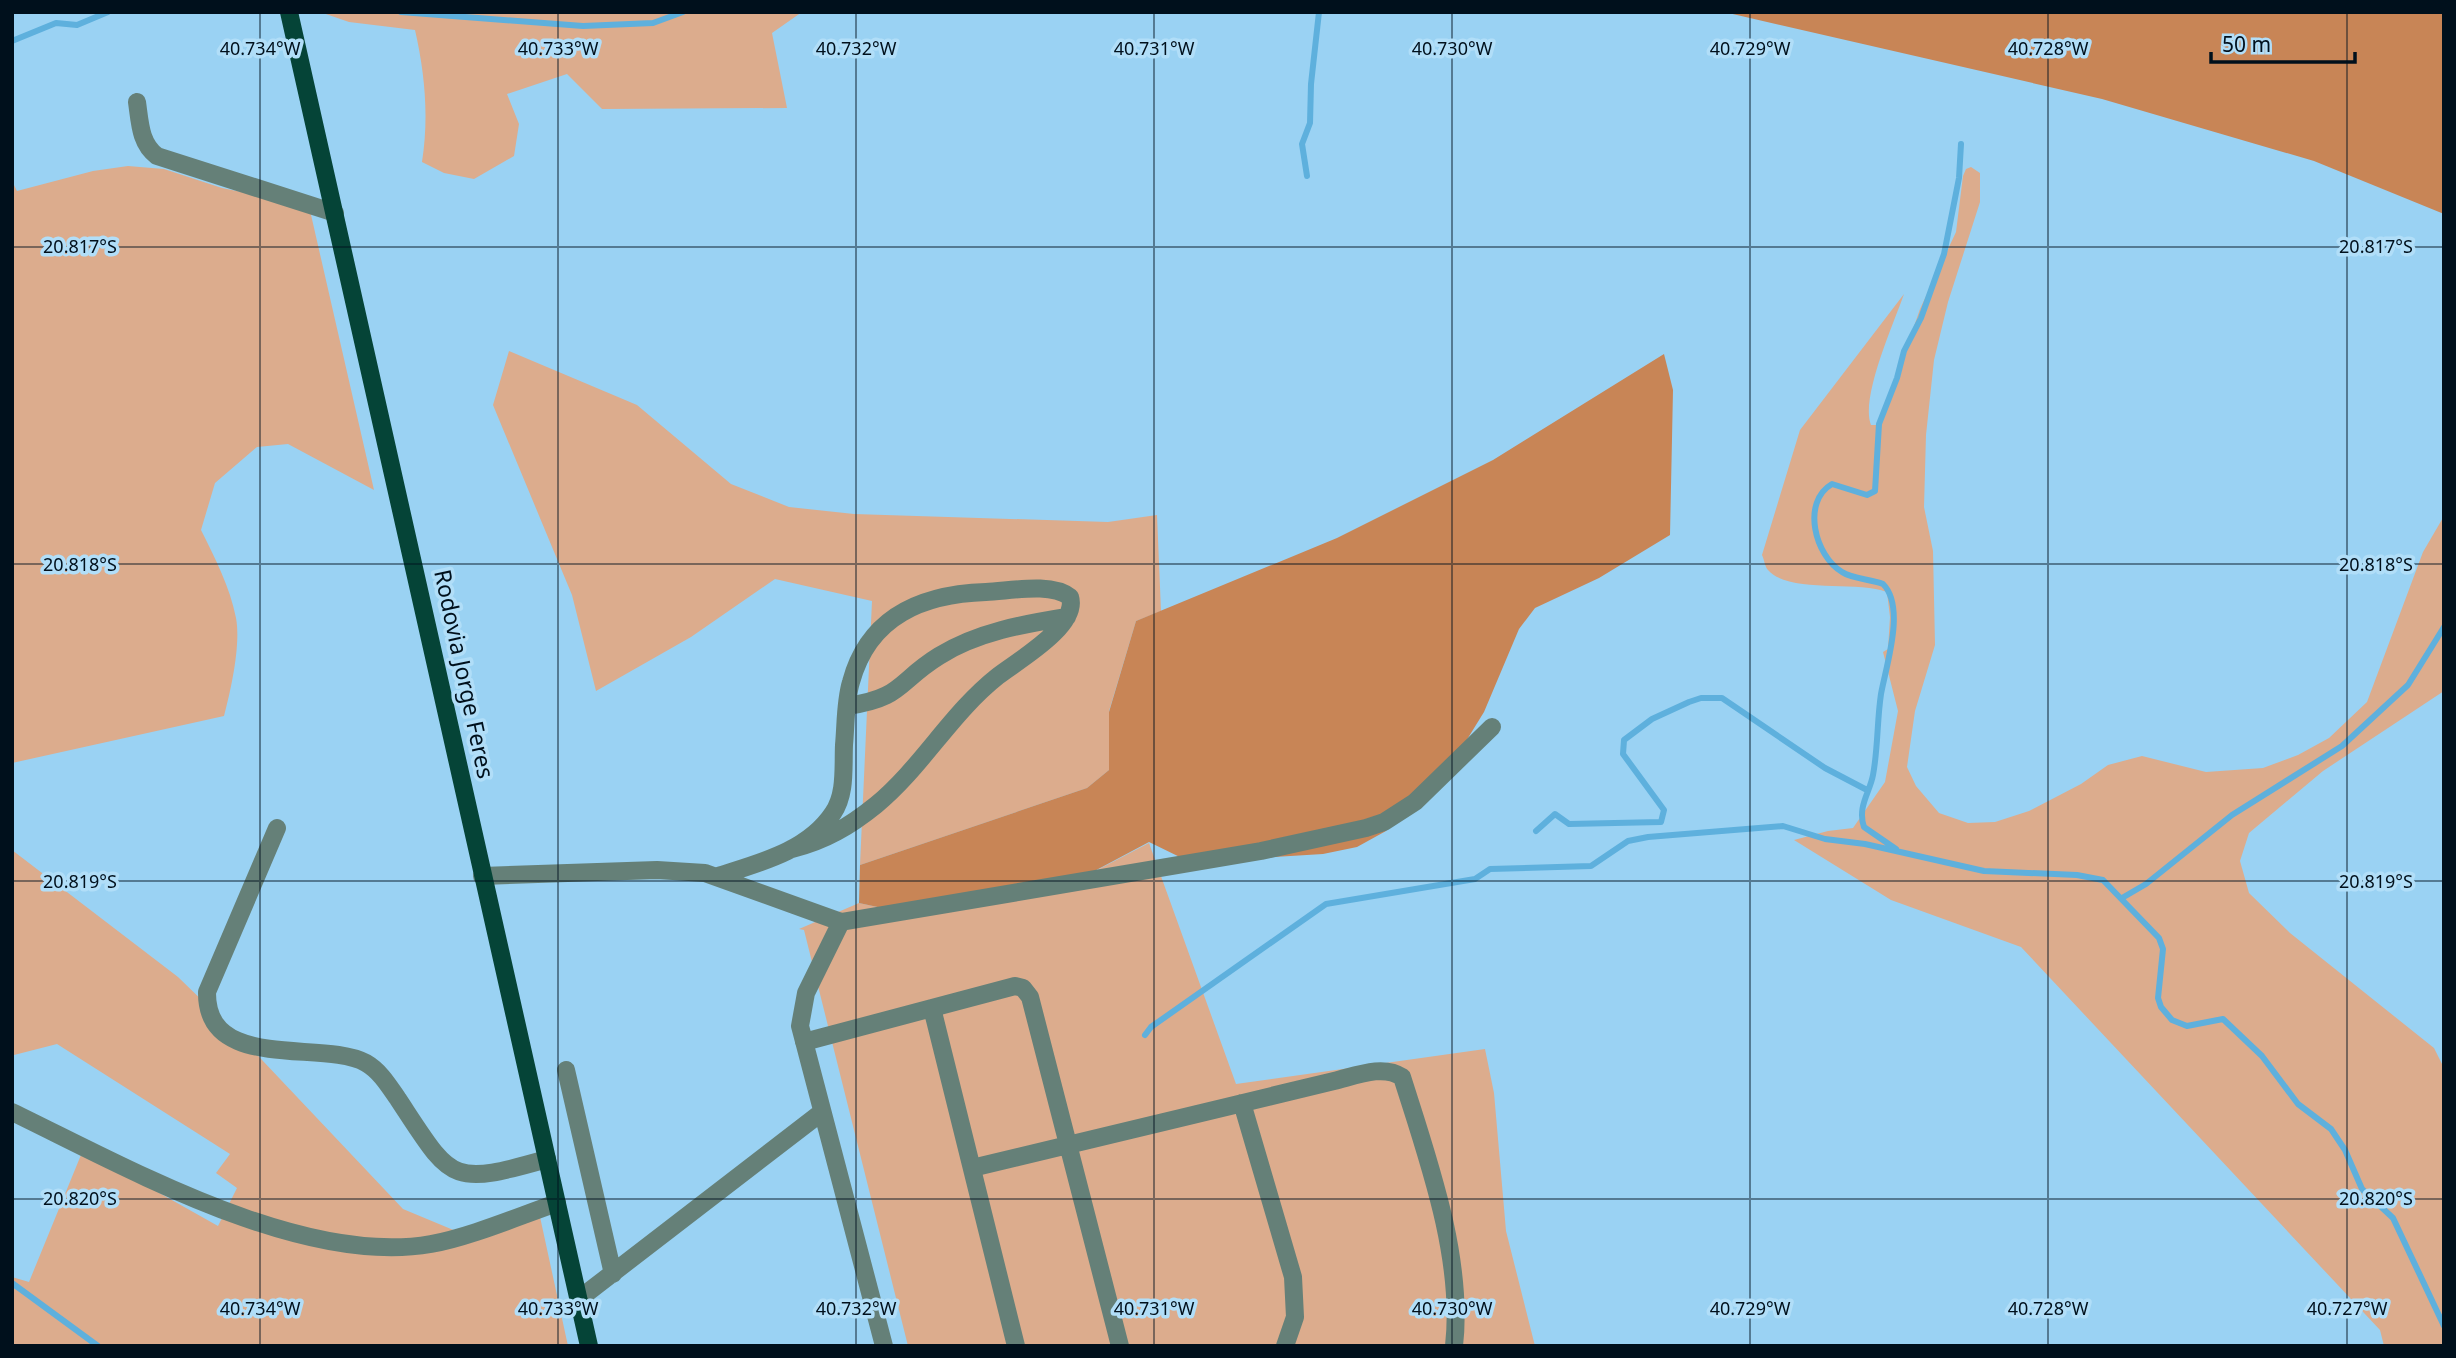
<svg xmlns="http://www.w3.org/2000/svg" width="2456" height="1358" viewBox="0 0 2456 1358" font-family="'Noto Sans',sans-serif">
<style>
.green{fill:#dcac8d}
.forest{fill:#c88556}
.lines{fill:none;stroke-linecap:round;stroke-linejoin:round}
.stream{stroke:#5eb0dd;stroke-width:6}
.minor{stroke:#658078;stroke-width:18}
.major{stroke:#054437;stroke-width:18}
.ticks{fill:none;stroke:#00101c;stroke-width:2;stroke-opacity:0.45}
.labels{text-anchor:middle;stroke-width:7;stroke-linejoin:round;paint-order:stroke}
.street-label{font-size:23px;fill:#00101c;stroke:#b1def8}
.ticks-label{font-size:18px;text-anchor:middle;fill:#00101c;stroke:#b1def8;stroke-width:7;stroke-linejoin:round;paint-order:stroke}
</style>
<rect width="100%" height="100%" fill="#9ad2f3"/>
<path class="green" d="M320 12H802L772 33 787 108 602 109 567 74 507 94 519 124 514 156 474 179 444 173 422 162C429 117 425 74 415 30L349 22Z
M128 166 164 169 222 188 309 206 374 490 288 444 257 447 215 483 201 530C215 558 230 587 236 618 241 644 231 690 224 716L12 763V181L17 191 93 171Z
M1971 167 1980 173V202L1948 302 1934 360 1926 435 1924 507 1933 551 1935 645 1915 711 1907 767 1916 786 1939 813 1968 823 1995 822 2029 811 2081 784 2108 765 2142 756 2206 772 2263 768 2298 755 2329 738 2367 702 2423 552 2444 516V691L2323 771 2249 833 2240 861 2249 893 2290 933 2434 1048 2444 1068V1346H2384L2380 1330 2021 947 1891 900 1794 840 1828 831 1853 828 1885 782 1898 711 1883 652 1888 649 1890 617 1887 592C1856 580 1789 594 1768 570 1765 567 1764 559 1762 555L1800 430 1904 294C1894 323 1860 398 1871 425H1880L1920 309 1956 232 1963 176 1966 169Z
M509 351 637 405 731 484 789 507 854 514 1108 522 1157 515 1161 611 1136 621 1109 711V770L1087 788 860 865 872 601 775 579 691 637 596 691 572 595 493 405Z
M1149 843 1236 1084 1485 1049 1494 1093 1506 1231 1535 1346H908L804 930 799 929 859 903 896 911 1055 892Z
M12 850 178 977 243 1040 403 1209 463 1234 537 1203 568 1346H12V1277L29 1282 83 1150 218 1226 237 1188 216 1173 230 1154 57 1044 14 1055 12 1060Z"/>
<path class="forest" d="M1724 12H2444V214L2314 161 2102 99Z
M1664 354 1673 390 1670 535 1599 578 1535 608 1519 629 1484 712 1463 746 1422 786 1386 831 1357 847 1323 854 1190 862 1149 842 1055 892 896 911 859 903 860 865 1087 788 1109 770V712L1136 621 1337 538 1493 460Z"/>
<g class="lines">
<path class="stream" d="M401 12 583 26 653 23 683 12
M12 41 56 23 77 25 108 12
M1307 176 1302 144 1310 123 1311 84 1319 12
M1536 831 1555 814 1569 824 1661 822 1664 810 1623 754 1624 740 1652 719 1689 702 1701 698H1722L1825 768 1867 790
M1896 849 1864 827C1857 807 1870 792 1873 775 1878 749 1877 720 1881 694 1886 666 1906 607 1883 584 1871 579 1852 579 1842 572 1815 556 1801 502 1832 484L1867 495 1875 491 1879 424 1897 378 1904 351 1921 318 1944 254 1959 178 1961 144
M2122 898 2146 884 2232 815 2342 746 2408 685 2444 627
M1145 1035 1151 1027 1326 904 1475 879 1490 869 1591 866 1628 841 1648 837 1783 826 1825 839 1865 844 1984 871 2077 875 2103 880 2159 938 2163 949 2158 998 2161 1007 2172 1020 2187 1026 2223 1019 2262 1056 2298 1104 2331 1129 2345 1150 2362 1189 2393 1218 2444 1326
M12 1283 98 1346"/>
<path class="minor" d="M137 102C140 123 140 143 157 156L335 213
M847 706C903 698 897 682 939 656 977 632 1024 624 1067 617
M277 828 207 992C206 1073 322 1039 366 1063 380 1071 389 1086 398 1099 452 1181 449 1187 547 1159
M482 876 657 870 705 873 841 922 1261 851 1366 828 1384 822 1415 802 1492 727
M718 876C759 863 808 851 833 813 846 794 843 768 844 745 846 724 845 702 851 682 869 615 924 594 986 592 1010 591 1051 582 1070 597 1079 626 1017 661 998 676 951 713 922 767 876 805 850 826 825 841 792 849
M841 922 806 993 800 1026 884 1346
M932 1008 1016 1346
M804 1042 1015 986 1023 988 1030 997 1120 1346
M566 1070 613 1274
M1242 1103 1293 1277 1295 1317 1285 1346
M12 1112C126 1167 302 1267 431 1244 470 1237 519 1216 557 1203
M972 1168 1334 1081C1355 1076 1383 1064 1402 1077 1428 1159 1464 1259 1454 1346
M579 1299 822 1112"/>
<path class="major" d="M289 12 589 1346"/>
</g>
<path class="ticks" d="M260 12V1346M558 12V1346M856 12V1346M1154 12V1346M1452 12V1346M1750 12V1346M2048 12V1346M2347 12V1346M12 247H2444M12 564H2444M12 881H2444M12 1199H2444"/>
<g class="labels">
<g class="street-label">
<text transform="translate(464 674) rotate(78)" y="8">Rodovia Jorge Feres</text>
</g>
</g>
<g class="ticks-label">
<text x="260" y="55">40.734°W</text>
<text x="558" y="55">40.733°W</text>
<text x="856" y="55">40.732°W</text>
<text x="1154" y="55">40.731°W</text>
<text x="1452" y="55">40.730°W</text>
<text x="1750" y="55">40.729°W</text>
<text x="2048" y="55">40.728°W</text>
<text x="80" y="253">20.817°S</text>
<text x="2376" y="253">20.817°S</text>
<text x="80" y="571">20.818°S</text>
<text x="2376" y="571">20.818°S</text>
<text x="80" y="888">20.819°S</text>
<text x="2376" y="888">20.819°S</text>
<text x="80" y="1205">20.820°S</text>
<text x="2376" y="1205">20.820°S</text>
<text x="260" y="1315">40.734°W</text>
<text x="558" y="1315">40.733°W</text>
<text x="856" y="1315">40.732°W</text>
<text x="1154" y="1315">40.731°W</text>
<text x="1452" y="1315">40.730°W</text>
<text x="1750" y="1315">40.729°W</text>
<text x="2048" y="1315">40.728°W</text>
<text x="2347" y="1315">40.727°W</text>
</g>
<rect width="2456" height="1358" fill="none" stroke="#00101c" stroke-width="28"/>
<path d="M2211 52v10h144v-10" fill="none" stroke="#00101c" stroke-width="3.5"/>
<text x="2222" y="52" font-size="21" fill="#00101c" stroke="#b1def8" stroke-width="5" paint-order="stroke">50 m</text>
</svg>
